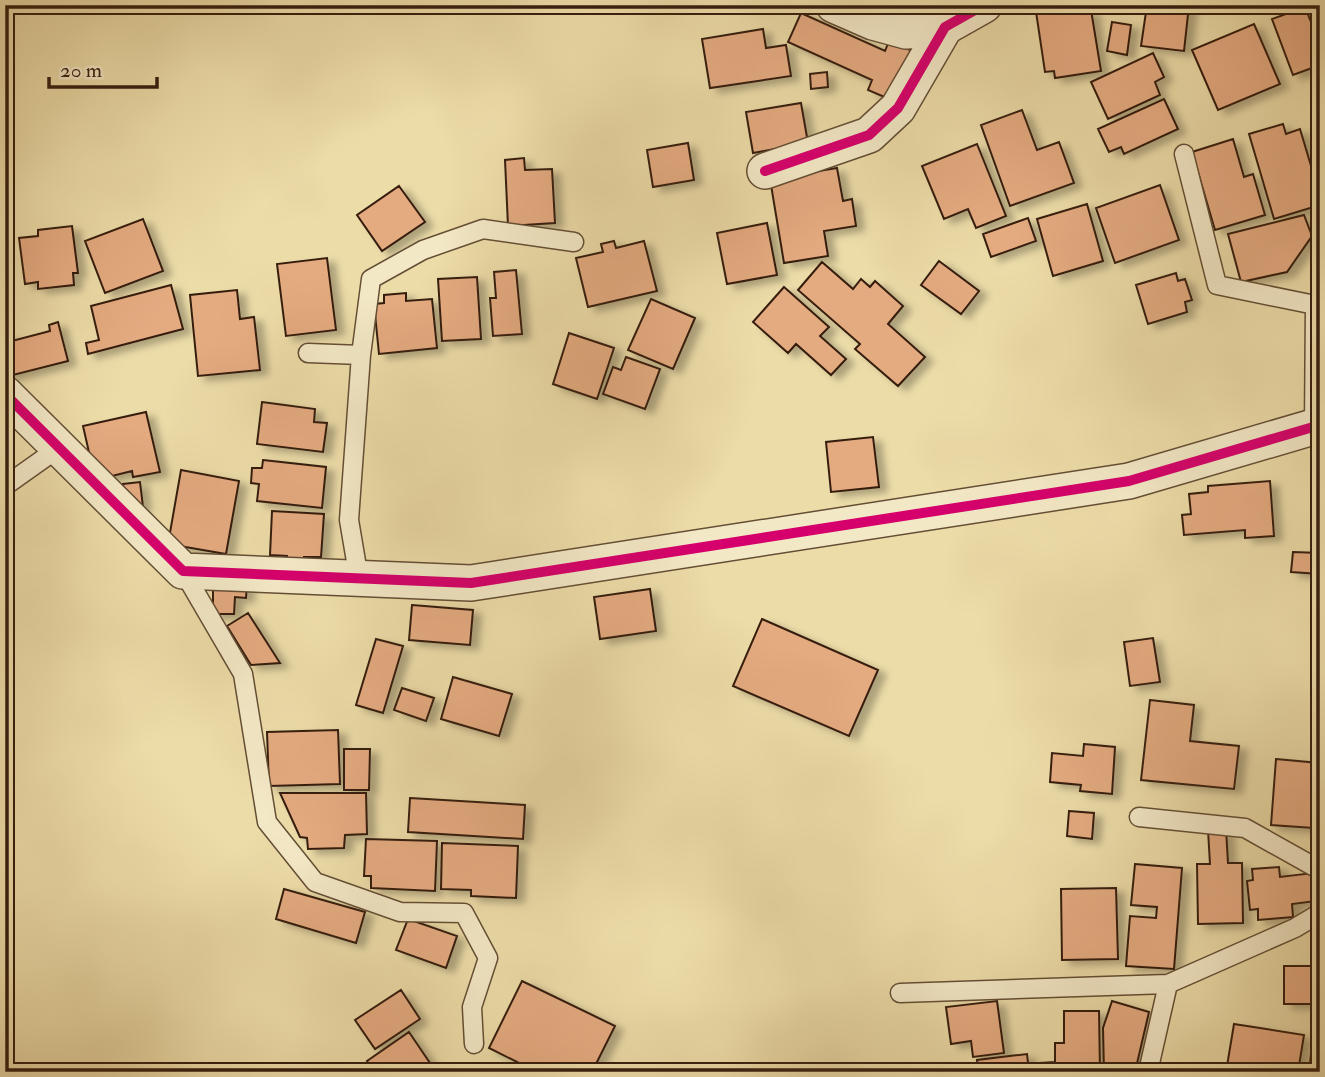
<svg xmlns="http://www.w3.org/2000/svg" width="1325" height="1077" viewBox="0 0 1325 1077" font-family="'IM FELL Double Pica',serif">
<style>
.building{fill:#e4aa80;stroke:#361e0f;stroke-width:2;filter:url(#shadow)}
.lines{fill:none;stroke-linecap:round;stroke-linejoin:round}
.service-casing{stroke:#644e35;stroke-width:21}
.minor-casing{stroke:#644e35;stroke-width:38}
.service{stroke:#f3e8c6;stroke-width:18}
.minor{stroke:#f3e8c6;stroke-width:35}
.cycleway-casing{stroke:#f3e8c6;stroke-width:15}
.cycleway{stroke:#d6006c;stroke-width:10}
</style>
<defs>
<filter id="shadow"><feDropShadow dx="8" dy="4.5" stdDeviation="3.5" flood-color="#0004"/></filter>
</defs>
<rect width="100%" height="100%" fill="#ecdca8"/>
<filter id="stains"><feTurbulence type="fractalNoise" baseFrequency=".00286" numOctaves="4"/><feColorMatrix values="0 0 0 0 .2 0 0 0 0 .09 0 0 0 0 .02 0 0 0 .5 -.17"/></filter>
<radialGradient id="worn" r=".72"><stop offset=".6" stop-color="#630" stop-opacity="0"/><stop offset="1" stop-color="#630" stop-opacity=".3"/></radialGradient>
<path class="building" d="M1035 5H1073L1075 13 1091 10 1101 71 1055 78 1054 71 1045 72Z
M1147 5H1189L1184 51 1141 46Z
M1305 7 1320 45V65L1293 75 1272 19Z
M801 13 885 51 889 41 917 53 896 102 868 90 872 80 788 42Z
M1112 22 1131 25 1127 55 1107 51Z
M1254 24 1280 84 1218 110 1192 50Z
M763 29 766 48 786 45 791 76 710 88 702 39Z
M1153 53 1164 77 1155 82 1160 95 1108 119 1091 82Z
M827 72 828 87 811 89 810 74Z
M1164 99 1178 129 1124 154 1121 147 1109 152 1098 129Z
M801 103 808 143 753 153 746 112Z
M1022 110 1037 150 1059 142 1074 183 1010 206 981 125Z
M1283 124 1286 134 1300 129 1320 196V205L1274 219 1249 134Z
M1233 139 1244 177 1253 174 1265 215 1215 230 1192 152Z
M688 143 694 180 653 187 647 150Z
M977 144 1006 216 976 228 968 209 944 219 922 166Z
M524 158 525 170 552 169 555 223 508 226 505 160Z
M837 168 843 201 852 199 856 226 824 231 828 256 784 263 770 179Z
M1160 185 1179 240 1115 263 1096 208Z
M399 186 425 222 382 251 357 215Z
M1087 204 1103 261 1053 276 1037 219Z
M1304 215 1312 236 1287 272 1241 282 1228 234Z
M1028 218 1036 241 991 257 983 234Z
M143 219 163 271 105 293 85 241Z
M767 223 777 275 727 284 717 233Z
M72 226 78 273H73L74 285 38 289V282L25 284 19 238 38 236V230Z
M614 241 616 248 644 241 657 291 588 307 576 258 603 252 601 244Z
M327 258 336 330 286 336 277 264Z
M939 261 979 291 961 314 921 285Z
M822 262 853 289 861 279 870 287 875 281 903 306 888 324 925 357 898 386 855 349 860 344 798 290Z
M516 270 522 334 493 336 490 298H496L494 272Z
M1176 273 1178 281 1185 279 1192 300 1185 302 1187 312 1148 324 1136 285Z
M477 277 481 339 442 341 438 279Z
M171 285 183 329 88 354 86 343 99 340 91 306Z
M784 287 829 327 820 336 846 359 831 375 796 344 788 353 753 322Z
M237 290 240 319 254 317 260 370 198 376 190 295Z
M406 293V301L432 299 437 348 379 354 374 304 384 303V295Z
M651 299 695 318 673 369 628 350Z
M58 322 68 361 5 377V336L11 335 12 341 50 331 49 325Z
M569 333 614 348 597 399 553 384Z
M626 357 660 369 645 409 603 394 613 367 621 370Z
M262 402 315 409 314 422 327 423 323 452 257 444Z
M146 412 160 472 133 477 132 471 104 478 93 470 83 426Z
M873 437 879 487 831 492 826 442Z
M263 460 326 467 322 508 257 501 259 484 251 483 252 468H262Z
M181 470 239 481 226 554 168 544Z
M1270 481 1274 536 1245 538V530L1184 535 1182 515 1191 514 1189 494 1208 492V486Z
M140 482 143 507 126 509 123 484Z
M272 511 324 514 321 557H304V563L287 562V556L270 555Z
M1293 552 1320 553V574L1291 572Z
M213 581 247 582 246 598 235 597 234 614H213Z
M650 589 656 631 600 639 594 597Z
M412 605 473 610 470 645 409 640Z
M248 613 280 663 251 665 227 626Z
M762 619 878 670 849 736 733 686Z
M1153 638 1160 682 1130 686 1124 642Z
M376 639 403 646 383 713 356 705Z
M453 677 512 694 499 736 441 719Z
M402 688 434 698 426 721 394 710Z
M1150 700 1194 705 1190 741 1239 746 1234 789 1141 780Z
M338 730 340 784 269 786 267 732Z
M1084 744 1115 747 1112 794 1080 791 1081 785 1050 782 1052 753 1083 756Z
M344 749H370L369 790H344Z
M1276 759 1319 763 1314 828 1271 825Z
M280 793H366L367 834 345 835 344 848 308 849 307 838 300 837Z
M410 798 525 805 523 839 408 832Z
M1069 811 1094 813 1092 839 1067 836Z
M1226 829 1228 863H1242L1243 923 1198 924 1197 864H1210L1208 830Z
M366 839 437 841 435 891 371 888V876H364Z
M442 843 518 846 516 898 471 896V890L441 889Z
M1135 864 1182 868 1174 969 1126 966 1130 916 1156 918 1157 907 1131 905Z
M1279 867 1280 877 1313 873 1316 901 1292 904 1293 917 1258 920V909L1250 910 1247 881 1253 880 1252 869Z
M1116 888 1118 959 1062 960 1061 889Z
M284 889 365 912 356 943 276 919Z
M408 919 457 936 446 968 396 950Z
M1284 966H1320V1013H1316V1004H1284Z
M522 981 615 1026 592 1072H537L489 1048Z
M401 990 420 1019 375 1049 355 1020Z
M997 1001 1004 1053 973 1057 971 1041 951 1044 946 1007Z
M1112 1001 1149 1012 1135 1072H1104L1103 1028Z
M1064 1011H1099L1100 1072H1040V1063L1055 1062V1043H1064Z
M1234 1024 1304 1035 1298 1072H1226Z
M409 1032 436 1072H374L367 1061Z
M1312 1044 1320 1045V1072H1309Z
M1027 1054 1029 1072H978L977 1060Z"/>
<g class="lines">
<g class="service-casing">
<path id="service" d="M1184 154 1217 285 1315 305 1314 427
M308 353 361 355
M5 486 60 447
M183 571 243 674 267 822 315 882 400 912 464 913 488 958 472 1007 474 1044
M359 579 349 520 361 355 371 279 423 250 483 229 574 242
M1139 817 1245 828 1320 870
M900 993 1168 984 1295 928 1320 913
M1148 1072 1168 984"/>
</g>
<g class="minor-casing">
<path id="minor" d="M834 5 873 22 906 31 945 27
M765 171 869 135 898 108 945 27 984 5
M5 394 183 571 471 583 1129 481 1320 425"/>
</g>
<use href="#service" class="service"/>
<use href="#minor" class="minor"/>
<g class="cycleway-casing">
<path id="cycleway" d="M765 171 869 135 898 108 945 27 984 5
M5 394 183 571 471 583 1129 481 1320 425"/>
</g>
<use href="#cycleway" class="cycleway"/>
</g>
<rect width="1325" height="1077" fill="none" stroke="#ecdca8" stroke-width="28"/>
<rect x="7" y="7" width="1311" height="1063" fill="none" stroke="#361e0f" stroke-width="3.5"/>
<rect x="14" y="14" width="1297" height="1049" fill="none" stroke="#361e0f" stroke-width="2"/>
<path d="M49 77v10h108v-10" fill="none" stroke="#361e0f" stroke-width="3.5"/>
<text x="60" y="77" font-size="21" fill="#361e0f" stroke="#f3e8c6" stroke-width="5" paint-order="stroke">20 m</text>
<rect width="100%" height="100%" filter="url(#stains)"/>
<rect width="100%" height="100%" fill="url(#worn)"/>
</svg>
